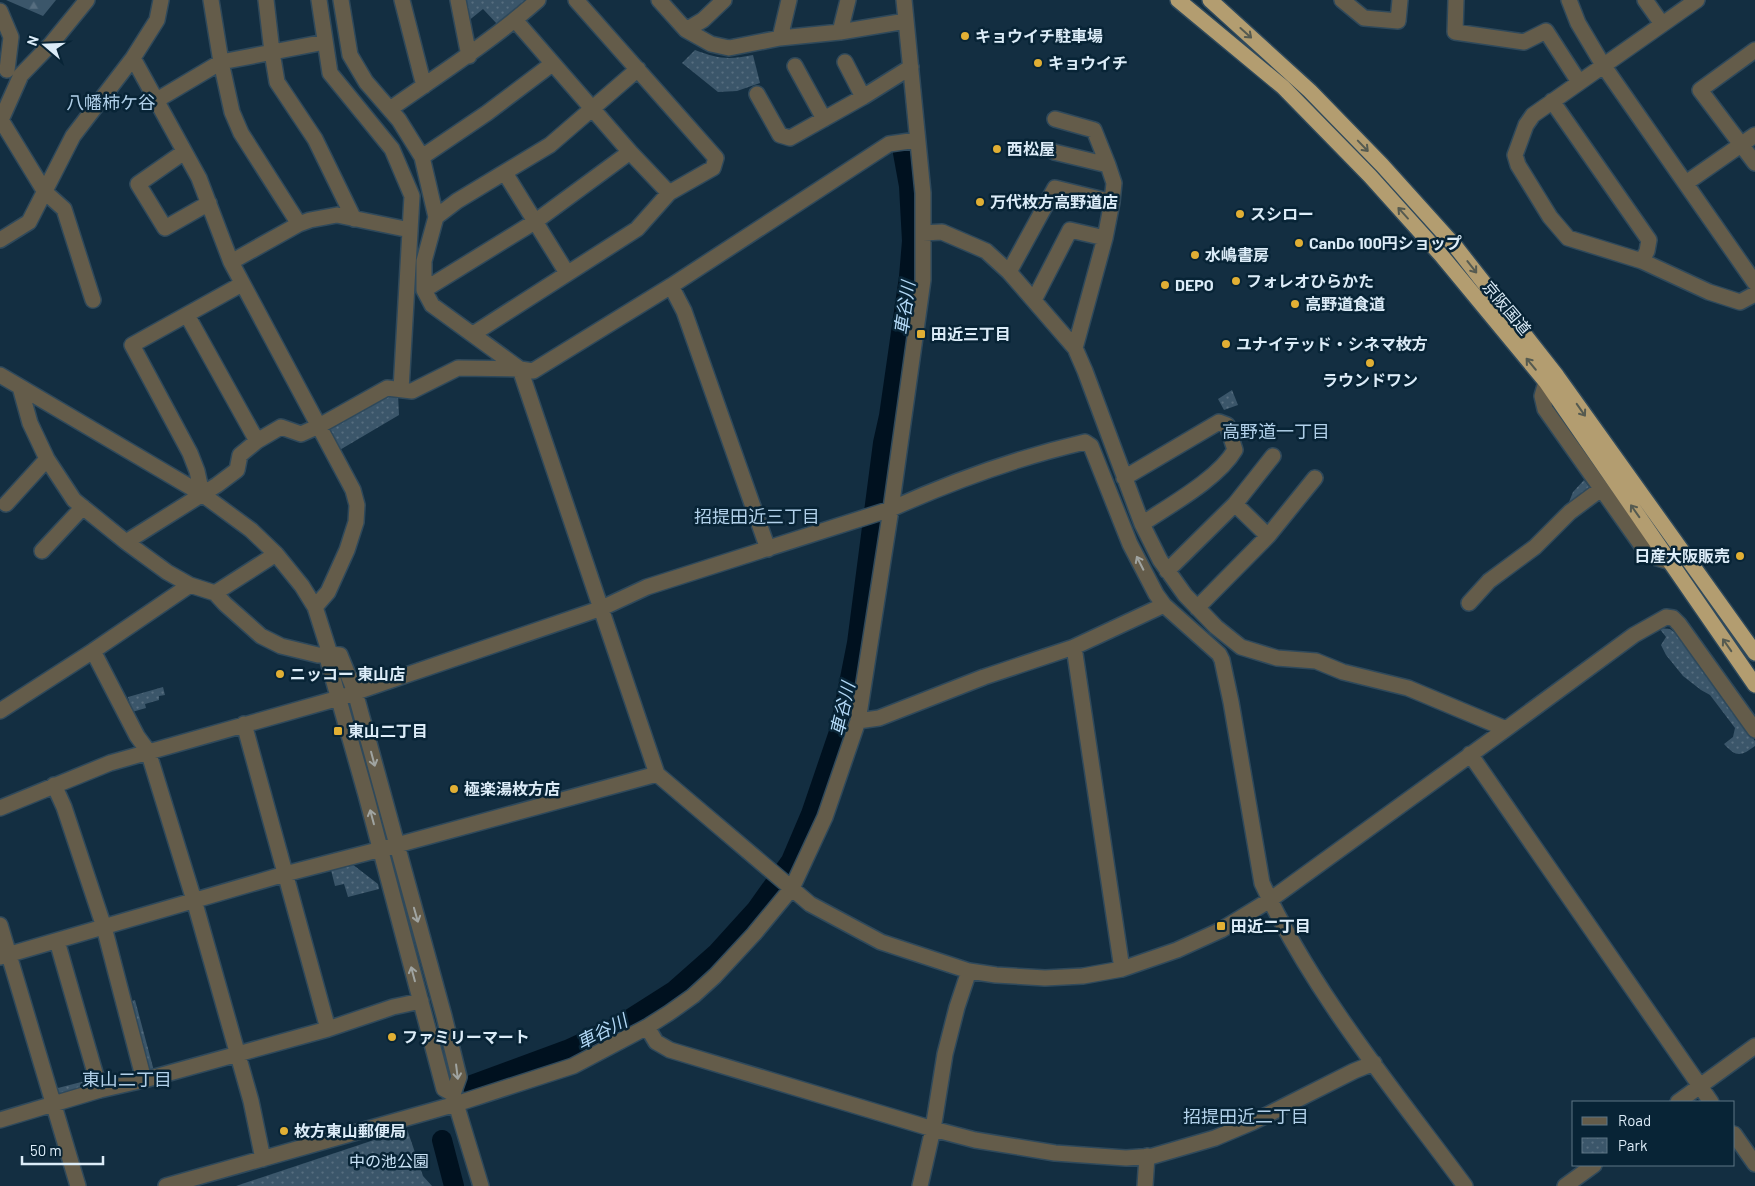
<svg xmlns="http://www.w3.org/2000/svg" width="1755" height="1186" viewBox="0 0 1755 1186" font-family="Barlow,'Noto Sans JP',sans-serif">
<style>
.forest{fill:url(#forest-firs)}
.park{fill:url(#park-dots)}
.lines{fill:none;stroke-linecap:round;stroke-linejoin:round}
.river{stroke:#00111f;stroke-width:20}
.minor-casing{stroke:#2f495b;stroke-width:18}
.highway-casing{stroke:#2f495b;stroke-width:18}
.minor{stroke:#645c4a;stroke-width:15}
.highway{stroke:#b39d70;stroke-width:15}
.oneway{stroke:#555a50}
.oneway2{stroke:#a0a4a1}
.poi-dot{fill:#e1af34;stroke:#082436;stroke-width:2}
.labels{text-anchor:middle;stroke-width:5;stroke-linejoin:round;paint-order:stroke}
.poi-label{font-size:16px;font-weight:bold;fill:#dcecf8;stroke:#082436;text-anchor:start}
.street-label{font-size:16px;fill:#dcecf8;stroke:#082436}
.park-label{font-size:16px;fill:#cae3f7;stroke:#082436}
.neighbourhood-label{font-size:18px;fill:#b1d0e9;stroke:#082436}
.water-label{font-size:18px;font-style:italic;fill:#b2d8f6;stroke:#082436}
</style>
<defs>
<pattern id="forest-firs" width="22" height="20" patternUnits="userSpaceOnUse" patternTransform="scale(1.25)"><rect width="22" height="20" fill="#3b566a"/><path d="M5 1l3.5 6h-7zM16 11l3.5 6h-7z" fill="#576e80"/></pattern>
<pattern id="park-dots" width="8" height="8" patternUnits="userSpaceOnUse" patternTransform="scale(1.25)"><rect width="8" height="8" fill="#3b566a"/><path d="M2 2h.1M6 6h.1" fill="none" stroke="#576e80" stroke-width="1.8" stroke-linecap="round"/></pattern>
</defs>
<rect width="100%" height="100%" fill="#132e41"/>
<path class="forest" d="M6 0H56L43 16Z"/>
<path class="park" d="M462 0H525L498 25 483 9 467 22Z
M695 50C719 59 728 60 753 55L760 83 737 91 718 92 682 63Z
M1232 390 1238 405 1224 410 1218 399Z
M385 393 398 394 399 415 338 451 326 431Z
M1584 480 1590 488V494L1567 507 1573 492Z
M1659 628 1670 629 1681 637 1755 741V746C1741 756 1737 758 1724 744L1733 737 1735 728 1710 695 1701 690 1683 676 1666 655 1661 645 1666 637Z
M163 687 165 695 159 696V700L145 704 146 708 132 712 128 697Z
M352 864 378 884 379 889 348 897 344 884 335 886 331 870Z
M135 1000 154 1071 147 1068 126 1003Z
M89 1080 91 1091 65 1098 58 1094 54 1089Z
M407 1129 423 1176 432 1186H236Z"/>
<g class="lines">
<path class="river" d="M472 1085 567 1050 619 1026 674 991 717 953 756 910 791 861 811 814 840 729 857 643 883 443 889 416 909 277 912 241 909 186 903 153
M442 1140 454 1186"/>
<g class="minor-casing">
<path id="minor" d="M87 0 51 44 21 75 1 120 45 192 64 209 93 300
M211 0 221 62 232 112 241 133 299 224
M266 0 272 52 277 82 315 139 354 219
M319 0 330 73 392 149 412 196 401 390
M341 0 350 55 366 82 399 120 422 157 436 217 424 261V290L432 305 520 369 657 774 810 904 881 942 969 971 996 975 1045 978 1083 976 1122 969 1177 950 1221 930 1270 900 1506 729 1634 635 1666 617 1673 618 1679 624 1755 730
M402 0 424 86
M458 0 469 56
M659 0 686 30 711 44 729 48 780 38 840 32 906 21
M1342 0 1364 18 1398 21 1400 0
M1456 0 1455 32 1524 42 1546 31 1579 82
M1569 0 1578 23 1603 65 1755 283
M1645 0 1662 24
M1697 0 1533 115 1526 125 1515 155 1518 165 1550 217 1568 238 1642 261 1709 292 1740 302 1755 294
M0 11 11 37 7 70
M515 20 630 152
M686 30 703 20 724 0
M840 32 848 0
M780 38 789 0
M1755 50 1700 90 1755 163
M133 58 199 178 231 262 299 224 310 220 337 215 410 230
M845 62 863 97
M795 66 824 119
M757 94 780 135 790 138 863 97 911 67
M157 100 221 62 325 42
M1552 101 1649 240 1647 251 1642 261
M390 109C440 74 492 41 538 0
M184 152 138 184 165 228 209 203
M1054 152 1108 165 1094 130 1055 119
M422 157 487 113 552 64
M505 173 567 273
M1686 183 1755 135
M436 217 457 201 550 145 638 69
M923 233 942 232 986 251 1009 272 1075 348 1085 371 1142 524 1160 560 1185 595 1216 627 1241 647 1277 658 1316 661 1343 672 1408 688 1506 729
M0 240 29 222 73 136 133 58 157 20 161 0
M231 262 353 490 357 505 356 522 347 550 328 592 315 607
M1009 272 1055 188 1112 202 1114 183 1108 165
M671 286 684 311 768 549
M424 290 536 221 630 152 669 193 713 168 716 158 576 0
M1034 300 1070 230 1105 238 1112 202
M187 315 257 441
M473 334 637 229 669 193
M1075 348 1105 238
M0 375 202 494 251 530 276 554 302 586 315 607 330 654 328 661 366 795 444 1089 453 1094
M1546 382 1542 396 1545 409 1644 549 1657 558 1670 562
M20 387 30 423 47 459 74 500 126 542 167 572 190 585 215 593 276 554
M1124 478 1219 422 1227 425 1235 450C1218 479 1170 505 1142 524
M202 494 197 471 190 453 132 345 242 284
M6 504 47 459
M1235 504 1268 536 1315 478
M126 542 217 485 237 470 240 455 257 441 281 427 301 434 319 426 387 388 412 391 458 368 520 369 533 371 671 286 889 144 917 140
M42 551 83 507
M1167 571 1235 504 1273 456
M215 593 225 604 261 636 281 646 318 655 330 654 340 655 355 692 444 1016 459 1077 453 1094 481 1186
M1469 603 1489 581 1535 547 1570 512 1601 489
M1197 608 1268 536
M1074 647 1122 969
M93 651 137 736 148 751 194 900 251 1101 263 1159
M0 711 93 651 190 585
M858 721 879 718 984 677 1074 647 1164 605
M244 724 328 1029
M1470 754 1711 1102
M54 785 64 807 104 927 144 1080
M0 808 110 763 339 698 602 608 647 587 891 509C951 482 1020 457 1085 442L1091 446 1130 544 1156 594 1164 605 1219 654 1222 660 1231 702 1262 883C1312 992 1394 1090 1465 1186
M0 925 78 1186
M57 941 100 1090
M0 957 285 874 397 845 657 774
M647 1027 656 1042 670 1050 933 1129 975 1140 1055 1153 1126 1158 1153 1156 1215 1138 1253 1122 1354 1071 1374 1063
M1678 1102 1755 1046
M0 1120 100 1090 144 1080 328 1029 393 1007 421 1001
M1734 1134 1755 1164
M166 1186 456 1104 573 1066 647 1027 669 1013 693 996 715 976 754 934 792 888 825 817 858 721 891 509 923 280V193L904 0
M920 1186 933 1129 945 1054 957 1007 969 971
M1145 1186 1147 1156
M1565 1186 1594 1165"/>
</g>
<g class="highway-casing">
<path id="highway" d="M1178 0 1283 87 1370 176 1441 255 1546 382 1755 685
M1210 0 1310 91 1382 165 1455 246 1557 376 1755 653"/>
</g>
<use href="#minor" class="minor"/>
<use href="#highway" class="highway"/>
</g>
<defs><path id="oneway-shaft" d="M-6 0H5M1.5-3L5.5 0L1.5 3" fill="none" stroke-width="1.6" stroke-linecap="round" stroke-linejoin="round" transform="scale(1.25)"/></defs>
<g class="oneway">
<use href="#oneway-shaft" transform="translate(1246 33) rotate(42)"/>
<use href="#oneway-shaft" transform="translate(1363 146) rotate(46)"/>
<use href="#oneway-shaft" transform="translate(1403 213) rotate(-132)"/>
<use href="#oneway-shaft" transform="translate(1472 267) rotate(52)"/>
<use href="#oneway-shaft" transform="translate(1531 364) rotate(-130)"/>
<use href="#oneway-shaft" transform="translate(1581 410) rotate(55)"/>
<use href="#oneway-shaft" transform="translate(1635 511) rotate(-125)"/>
<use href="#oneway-shaft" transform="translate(1727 645) rotate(-125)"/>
</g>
<g class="oneway2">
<use href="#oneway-shaft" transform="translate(1140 563) rotate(-117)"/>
<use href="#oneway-shaft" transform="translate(373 759) rotate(75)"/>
<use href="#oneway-shaft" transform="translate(372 817) rotate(-105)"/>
<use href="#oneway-shaft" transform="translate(416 915) rotate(74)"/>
<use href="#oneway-shaft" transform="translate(413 974) rotate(-105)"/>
<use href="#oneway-shaft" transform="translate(457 1072) rotate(83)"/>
</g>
<g class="poi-dot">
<circle cx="965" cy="36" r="5"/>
<circle cx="1038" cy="63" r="5"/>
<circle cx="997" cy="149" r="5"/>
<circle cx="980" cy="202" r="5"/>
<circle cx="1240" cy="214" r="5"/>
<circle cx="1299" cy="243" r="5"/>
<circle cx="1195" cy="255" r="5"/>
<circle cx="1236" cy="281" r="5"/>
<circle cx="1165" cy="285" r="5"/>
<circle cx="1295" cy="304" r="5"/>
<rect x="916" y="329" width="10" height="10" rx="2.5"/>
<circle cx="1226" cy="344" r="5"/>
<circle cx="1370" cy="363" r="5"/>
<circle cx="1740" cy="556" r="5"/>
<circle cx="280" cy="674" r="5"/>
<rect x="333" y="726" width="10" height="10" rx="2.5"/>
<circle cx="454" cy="789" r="5"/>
<rect x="1216" y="921" width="10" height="10" rx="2.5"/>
<circle cx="392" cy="1037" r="5"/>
<circle cx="284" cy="1131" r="5"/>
</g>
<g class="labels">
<g class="poi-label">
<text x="975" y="42">キョウイチ駐車場</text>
<text x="1048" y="69">キョウイチ</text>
<text x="1007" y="155">西松屋</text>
<text x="990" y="208">万代枚方高野道店</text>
<text x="1250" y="220">スシロー</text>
<text x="1309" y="249">CanDo 100円ショップ</text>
<text x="1205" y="261">水嶋書房</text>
<text x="1246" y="287">フォレオひらかた</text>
<text x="1175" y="291">DEPO</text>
<text x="1305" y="310">高野道食道</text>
<text x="931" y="340">田近三丁目</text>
<text x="1236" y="350">ユナイテッド・シネマ枚方</text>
<text x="1370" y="386" text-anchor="middle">ラウンドワン</text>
<text x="1730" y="562" text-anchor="end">日産大阪販売</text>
<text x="290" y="680">ニッコー 東山店</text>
<text x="348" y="737">東山二丁目</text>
<text x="464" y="795">極楽湯枚方店</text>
<text x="1231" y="932">田近二丁目</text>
<text x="402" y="1043">ファミリーマート</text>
<text x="294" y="1137">枚方東山郵便局</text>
</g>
<g class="street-label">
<text transform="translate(1507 308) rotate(50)" y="6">京阪国道</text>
</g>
<g class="park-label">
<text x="389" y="1167">中の池公園</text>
</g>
<g class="neighbourhood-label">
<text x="111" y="109">八幡柿ケ谷</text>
<text x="1276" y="438">高野道一丁目</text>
<text x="757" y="523">招提田近三丁目</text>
<text x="127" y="1086">東山二丁目</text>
<text x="1246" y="1123">招提田近二丁目</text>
</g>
<g class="water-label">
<text transform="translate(905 308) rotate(-82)" y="6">車谷川</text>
<text transform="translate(843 709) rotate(-77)" y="6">車谷川</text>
<text transform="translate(602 1032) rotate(-27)" y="6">車谷川</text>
</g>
</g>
<rect x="1572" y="1101" width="162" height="65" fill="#082436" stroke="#5d7484"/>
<rect x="1582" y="1117" width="25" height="8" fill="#645c4a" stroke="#5d7484"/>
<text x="1618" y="1126" font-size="15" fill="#dcecf8">Road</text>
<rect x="1582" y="1138" width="25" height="15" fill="url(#park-dots)" stroke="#5d7484"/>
<text x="1618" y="1151" font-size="15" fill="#dcecf8">Park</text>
<g transform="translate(45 45) rotate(289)" stroke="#082436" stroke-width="4" paint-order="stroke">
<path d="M0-4L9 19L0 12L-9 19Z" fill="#dcecf8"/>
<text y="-8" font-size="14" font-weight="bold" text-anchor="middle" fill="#dcecf8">N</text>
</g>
<path d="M22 1156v8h81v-8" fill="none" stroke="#dcecf8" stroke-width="2.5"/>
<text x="30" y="1156" font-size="15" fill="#dcecf8" stroke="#082436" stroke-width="4" paint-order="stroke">50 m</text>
</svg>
